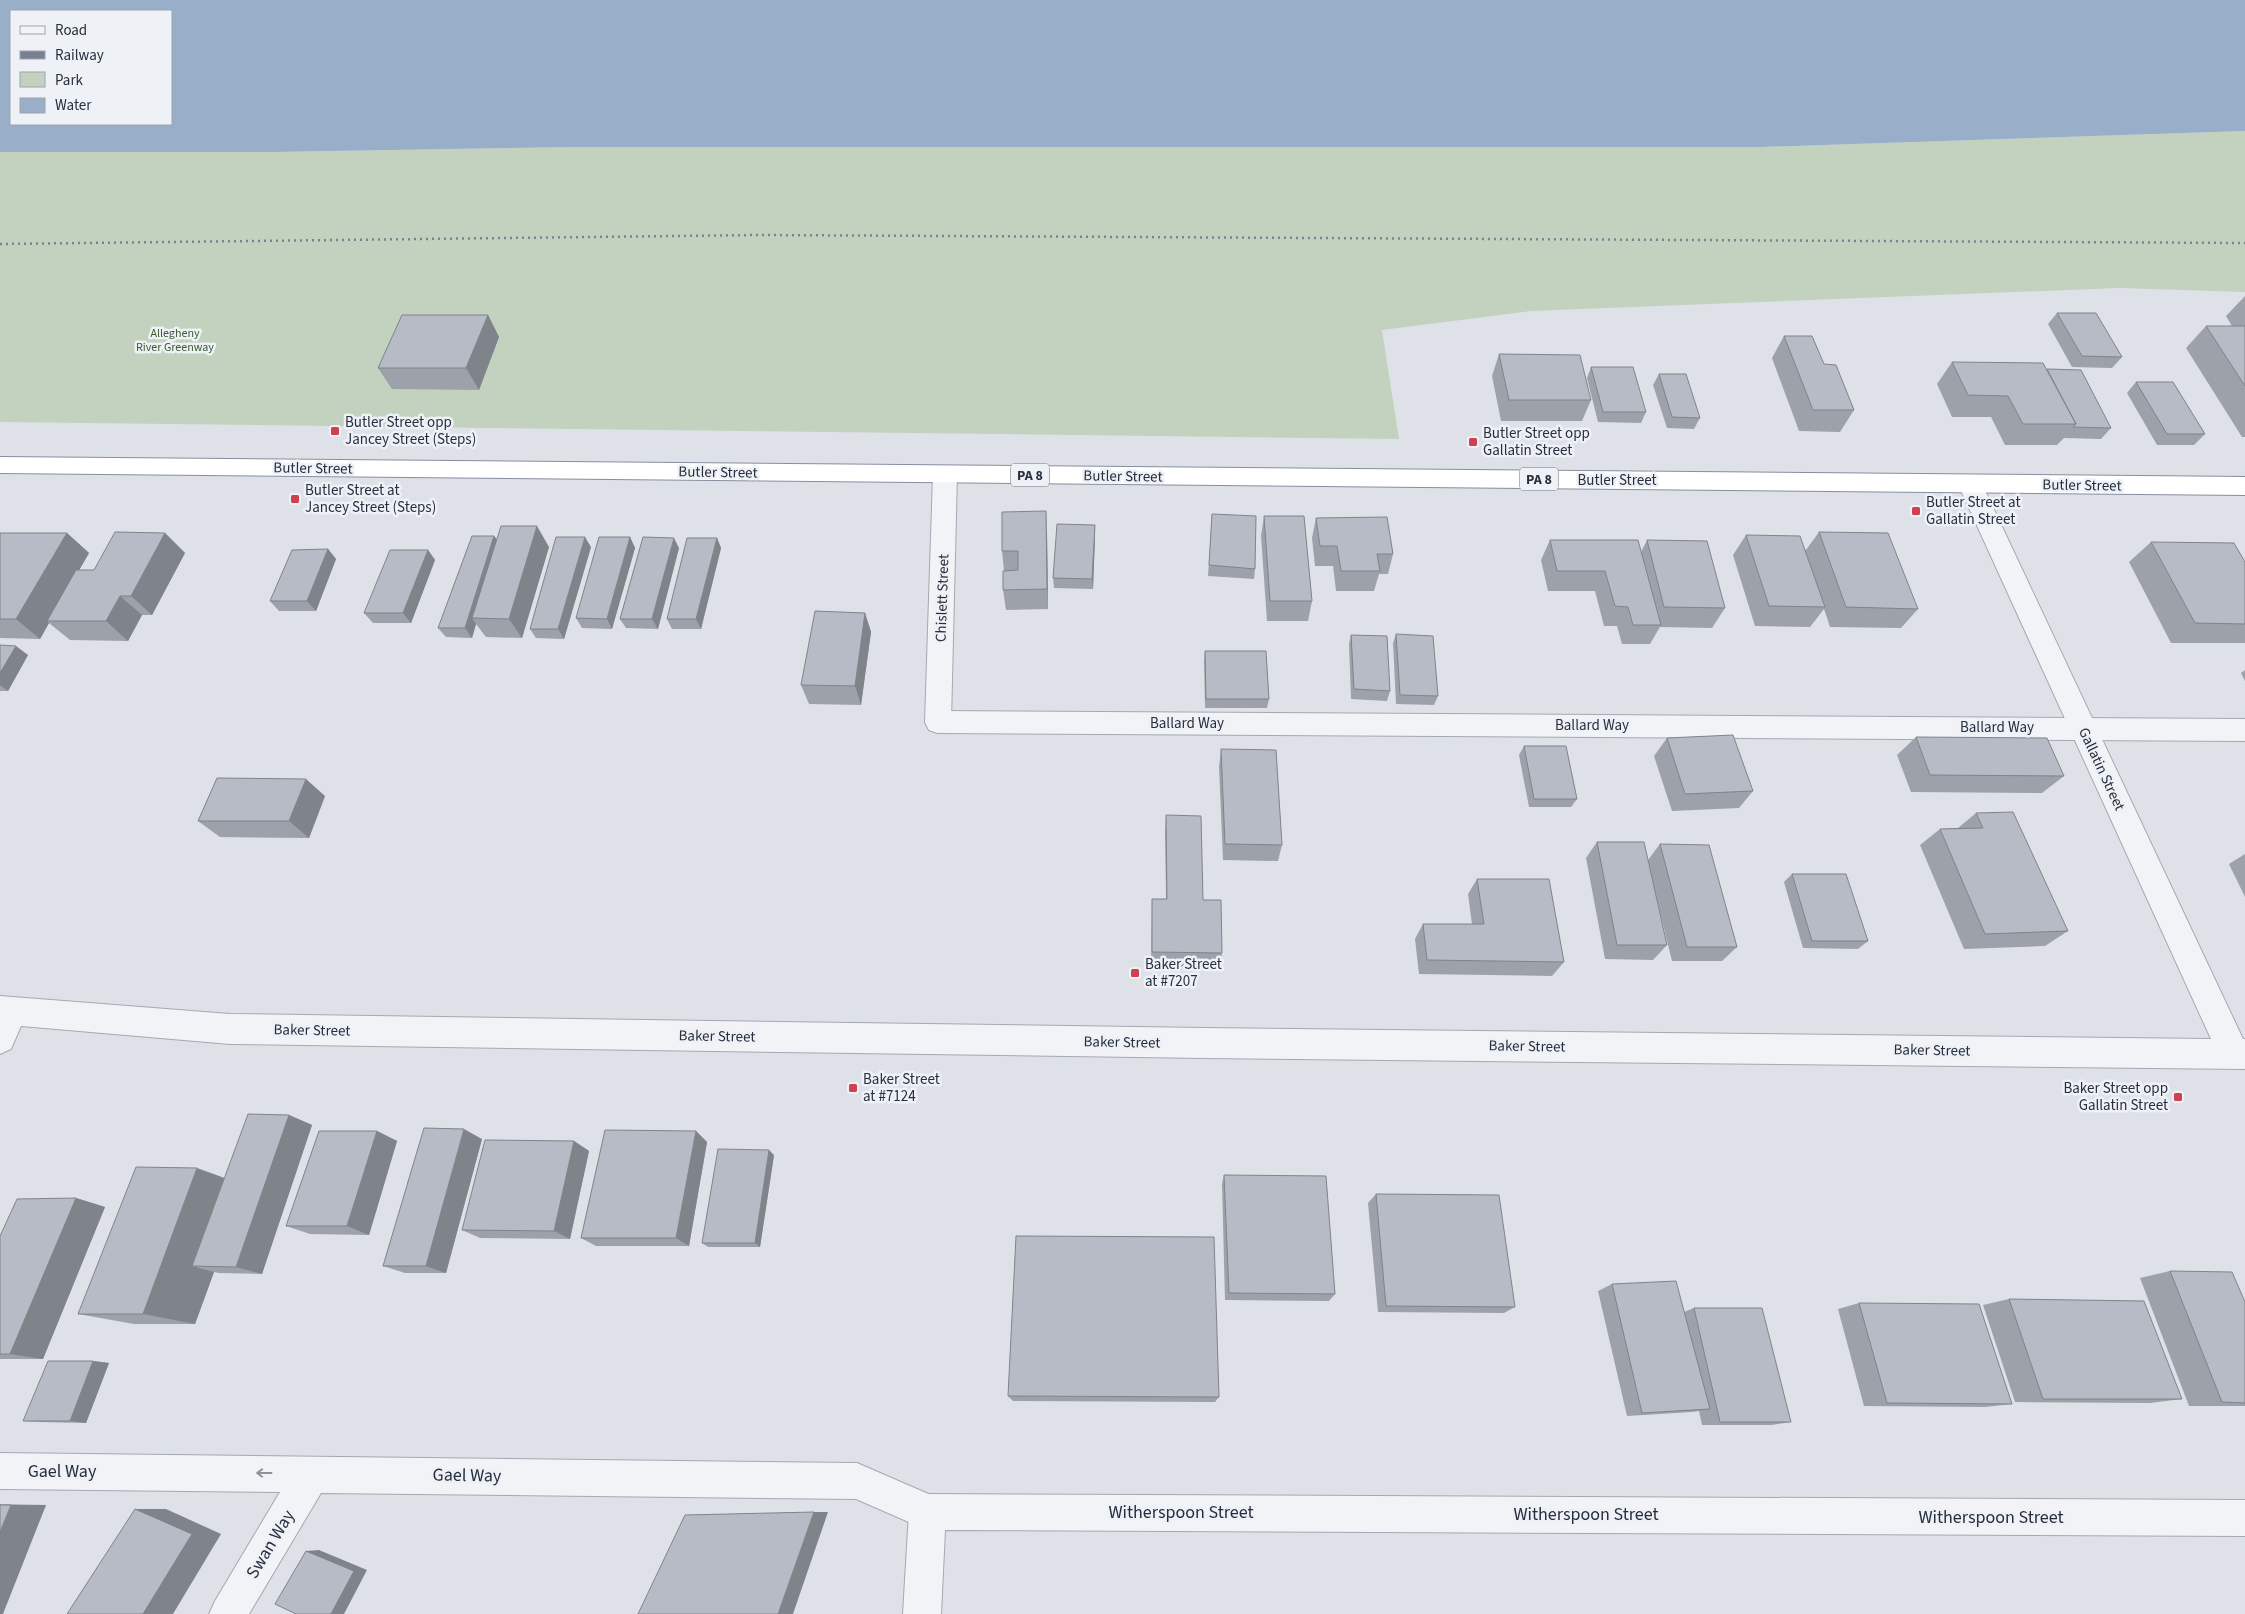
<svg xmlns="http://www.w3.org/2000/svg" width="2245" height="1614" viewBox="0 0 2245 1614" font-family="'Source Sans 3',sans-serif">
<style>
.green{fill:#c3d2bf}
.water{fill:#99aec9;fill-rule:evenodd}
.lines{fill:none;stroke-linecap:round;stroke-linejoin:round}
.lane-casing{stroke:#a3a9b2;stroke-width:2}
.street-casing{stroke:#a3a9b2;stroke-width:2}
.highway-casing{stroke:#868f9f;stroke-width:2}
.lane{fill:#f1f3f6;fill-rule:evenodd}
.street{fill:#f1f3f6;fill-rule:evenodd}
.highway{fill:#fff;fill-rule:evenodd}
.rail{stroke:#788192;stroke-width:2.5;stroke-dasharray:2 4;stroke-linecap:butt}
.wall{fill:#9da1a9}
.shaded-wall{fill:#7f838a}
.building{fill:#b6bbc5;stroke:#7f838a}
.oneway{stroke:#8c919a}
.poi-dot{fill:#cf4151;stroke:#eef1f6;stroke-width:2}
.labels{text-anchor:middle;stroke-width:5;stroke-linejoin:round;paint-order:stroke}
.far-park-label{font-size:12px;fill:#3a5b35;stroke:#eef1f6}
.shield{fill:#eef1f6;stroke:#636976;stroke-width:1}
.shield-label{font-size:14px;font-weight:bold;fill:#272f3f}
.poi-label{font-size:15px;fill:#272f3f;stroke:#eef1f6;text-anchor:start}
.street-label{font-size:15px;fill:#272f3f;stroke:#eef1f6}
.near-street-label{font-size:18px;fill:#272f3f;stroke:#eef1f6}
</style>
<rect width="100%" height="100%" fill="#dee2e8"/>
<path class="green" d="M2245 131V292L2119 288 1531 311 1382 330 1399 439 0 422V152H273L576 147H1761Z"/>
<path class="water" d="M0 0H2245V131L1761 147H576L273 152H0ZM11 11H171V124H11Z"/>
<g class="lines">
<g class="lane-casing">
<path id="lane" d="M938 711 2245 719V741L938 733 929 730 925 722 929 714Z
M0 1453 857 1463 940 1499 945 1512 940 1525 927 1530 856 1499 321 1493 249 1614H209L215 1601 280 1492 0 1489Z"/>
</g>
<g class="street-casing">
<path id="street" d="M945 466 953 468 957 474 951 722 947 730 938 733 929 730 925 722 933 474 937 468Z
M1970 475 1978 478 1982 484 2243 1039H2245V1069L1204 1058 230 1044 21 1026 11 1049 0 1054V996L230 1014 1204 1028 2211 1039 1958 484 1962 478Z
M927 1494 2245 1500V1536L945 1530 941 1614H903L909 1512 914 1499Z"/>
</g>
<g class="highway-casing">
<path id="highway" d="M0 457 2245 477V495L0 473Z"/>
</g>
<use href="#lane" class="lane"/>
<use href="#street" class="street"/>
<use href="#highway" class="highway"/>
<path class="rail" d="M0 244 758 235 2245 243"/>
</g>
<path class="wall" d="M2245 296V437H2242L2186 348 2206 326H2232L2226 316Z
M2057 313 2122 357 2112 368 2072 367 2048 324Z
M488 315 499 337 479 390 392 389 378 368Z
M1784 336 1824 364 1854 410 1840 432 1799 431 1772 358Z
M1499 354 1591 400 1582 421H1501L1492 376Z
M1952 362 2111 428 2101 439 2064 438 2057 445H2005L1991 417H1952L1937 384Z
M1591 367 1646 412 1641 423 1598 422 1587 378Z
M1659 374 1700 418 1694 429 1667 428 1653 385Z
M2136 382 2205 434 2194 445H2157L2127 393Z
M1212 514 1255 569 1254 579 1208 576Z
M1264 516 1312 601 1308 621H1267L1261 536Z
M1316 518 1393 554 1388 574H1379L1374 591H1336L1333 566H1315L1312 538Z
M1095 525V535L1093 589 1054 588 1053 578Z
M1047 532 1048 609 1006 610 1003 590 1004 571 1002 551Z
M1819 532 1918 609 1901 628 1830 627 1824 609 1810 627 1755 626 1733 555 1746 535 1806 550Z
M0 533H67L89 553 79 570H94L165 533 185 553 152 615H142L128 641 70 640 49 623 40 639 0 638Z
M494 536 497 539 549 547 522 638 486 637 476 624 472 638 446 637 438 628Z
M630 537 635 548 612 629 582 628 576 618Z
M717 538 721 548 701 629H672L667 619Z
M1550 540 1641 552 1647 540 1725 608 1712 628 1660 627 1650 644H1622L1617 626H1604L1595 591H1548L1541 560Z
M2151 542 2245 562V643H2171L2129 562Z
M591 547 564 639 536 638 530 629Z
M679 548 658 629 626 628 620 619Z
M328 549 336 559 316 611H279L270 601Z
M428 550 435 560 411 623H373L364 613Z
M865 613 871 632 861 705 809 704 801 685Z
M1396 634 1438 696 1434 705 1396 704 1393 643Z
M1351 635 1390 691 1387 701 1351 699 1349 644Z
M0 645 28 655 8 691H0Z
M1205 651 1269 699 1267 708H1205L1204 660Z
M2245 670V681L2241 673Z
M1916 737 2064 776 2042 793 1911 792 1897 755Z
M1667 738 1753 791 1739 808 1672 811 1654 756Z
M1524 746 1577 799 1571 807H1529L1519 755Z
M1221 749 1282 845 1278 861 1223 860 1219 767Z
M325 796 309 838 220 837 198 821Z
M1976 813 2068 931 2045 946 1964 949 1920 845 1940 829 1958 828Z
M1166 815 1222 953 1220 967 1151 966 1152 899H1166L1165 832Z
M1597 842 1648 860 1660 844 1737 947 1722 961H1672L1652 879 1667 945 1653 960 1605 959 1586 858Z
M2245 854V897L2229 864Z
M1792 874 1868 941 1858 949 1803 948 1784 882Z
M1477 879 1564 962 1552 976 1419 974 1415 939 1423 924H1472L1468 894Z
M289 1115 312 1125 262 1274 219 1273 214 1272 195 1324H134L78 1314 225 1178Z
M377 1131 397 1141 369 1235 310 1234 286 1226Z
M696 1131 707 1142 689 1246H596L581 1238Z
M482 1139 446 1273H405L383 1266Z
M574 1141 589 1151 570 1239 480 1238 462 1230Z
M774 1155 760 1247H708L702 1243Z
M1224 1175 1335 1294 1329 1301 1225 1300 1222 1184Z
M1376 1194 1515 1307 1504 1313 1378 1312 1368 1203Z
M76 1198 105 1207 43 1359H0V1236Z
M2170 1271 2245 1302V1406H2189L2140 1278Z
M1612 1284 1684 1312 1694 1308 1791 1422 1771 1425H1702L1699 1411 1692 1412 1627 1416 1598 1291Z
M2009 1299 2182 1399 2150 1403 2015 1402 1983 1305Z
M1859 1303 2012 1404 1985 1407 1864 1406 1838 1309Z
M93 1361 109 1363 86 1423 40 1422 23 1421Z
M1008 1396 1219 1397 1215 1402 1013 1401Z
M0 1504 46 1505 0 1614Z"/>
<path class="shaded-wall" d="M488 315 499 337 479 390 466 368Z
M1046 511 1047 532 1048 609 1047 589Z
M1095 525V535L1093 589 1092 579Z
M537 526 549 547 522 638 509 619Z
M67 533 89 553 50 621H47L49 623 40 639 16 619Z
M165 533 185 553 152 615 131 596Z
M494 536 501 546 472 618 476 624 472 638 465 628Z
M585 537 591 547 564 639 558 629Z
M630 537 635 548 612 629 607 619Z
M674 538 679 548 658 629 652 619Z
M717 538 721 548 701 629 696 619Z
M328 549 336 559 316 611 307 601Z
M428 550 435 560 411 623 403 613Z
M120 596 142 615 128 641 106 621Z
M865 613 871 632 861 705 855 686Z
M16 646 28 655 8 691 0 685V673Z
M306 779 325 796 309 838 289 821Z
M289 1115 312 1125 262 1274 236 1267Z
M464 1129 482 1139 446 1273 426 1266Z
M377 1131 397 1141 369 1235 347 1226Z
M696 1131 707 1142 689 1246 676 1238Z
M574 1141 589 1151 570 1239 554 1231Z
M769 1150 774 1155 760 1247 755 1243Z
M197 1168 244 1185 192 1266 214 1272 195 1324 143 1314Z
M76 1198 105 1207 43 1359 10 1354Z
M93 1361 109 1363 86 1423 70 1421Z
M11 1505H46L3 1614H0V1532Z
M135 1509H166L221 1534 173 1614H143Z
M814 1512H828L793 1614H778Z
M319 1550 367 1570 344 1614H331L306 1551Z"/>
<path class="building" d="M2057 313H2096L2122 357 2082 356Z
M402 315H488L466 368H378Z
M2206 326H2245V386Z
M1784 336H1812L1824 364 1836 365 1854 410H1813Z
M1499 354 1580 355 1591 400H1509Z
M1952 362 2043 363 2076 424H2023L2008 396 1968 395Z
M1591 367H1633L1646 412H1603Z
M2047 369 2081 370 2111 428 2073 427 2076 424Z
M1659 374H1686L1700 418 1672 417Z
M2136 382H2173L2205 434H2167Z
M1046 511 1047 589 1003 590V571L1018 570V551H1002V512Z
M1212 514 1256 516 1255 569 1209 565Z
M1264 516H1304L1312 601H1270Z
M1387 517 1393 554H1377L1380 571H1341L1337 546H1320L1316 518Z
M1057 524 1095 525 1092 579 1053 578Z
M501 526H537L509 619 472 618Z
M115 532 165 533 131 596H120L106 621H47L76 570H94Z
M1819 532 1888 533 1918 609 1846 607Z
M0 533H67L16 619H0Z
M1746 535 1800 536 1825 607 1769 606Z
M472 536H494L465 628H438Z
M556 537H585L558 629H530Z
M599 537H630L607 619 576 618Z
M643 537 674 538 652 619H620Z
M687 538H717L696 619H667Z
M1550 540H1638L1661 625H1633L1628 607 1615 606 1605 571H1557Z
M1647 540 1707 541 1725 608 1664 607Z
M2151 542 2234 543 2245 562V624L2195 623Z
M328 549 307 601H270L292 550Z
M390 550H428L403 613H364Z
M815 611 865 613 855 686 801 685Z
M1396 634 1433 636 1438 696 1400 695Z
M1351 635 1387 636 1390 691 1354 689Z
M0 645 16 646 0 673Z
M1205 651H1266L1269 699H1206Z
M1733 735 1753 791 1685 794 1667 738Z
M1916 737 2047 738 2064 776 1930 775Z
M1524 746H1566L1577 799H1534Z
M1221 749 1276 750 1282 845 1225 844Z
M217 778 306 779 289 821H198Z
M2013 812 2068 931 1985 934 1940 829 1983 828 1976 813Z
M1166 815 1201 816 1203 900H1221L1222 953 1152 952V899H1167Z
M1597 842H1644L1667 945H1617Z
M1660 844 1709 845 1737 947H1687Z
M1792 874H1846L1868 941H1812Z
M1477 879H1549L1564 962 1427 960 1423 924H1484Z
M248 1114 289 1115 236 1267 192 1266Z
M424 1128 464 1129 426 1266H383Z
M605 1130 696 1131 676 1238H581Z
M319 1131H377L347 1226H286Z
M485 1140 574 1141 554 1231 462 1230Z
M718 1149 769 1150 755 1243H702Z
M136 1167 197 1168 143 1314H78Z
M1224 1175 1326 1176 1335 1294 1229 1293Z
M1376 1194 1499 1195 1515 1307 1386 1306Z
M76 1198 10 1354H0V1236L17 1199Z
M1016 1236 1214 1237 1219 1397 1008 1396Z
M2170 1271 2232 1272 2245 1302V1403L2222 1402Z
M1676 1281 1710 1409 1642 1413 1612 1284Z
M2009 1299 2144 1301 2182 1399H2043Z
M1859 1303 1979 1304 2012 1404 1887 1403Z
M1694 1308H1762L1791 1422H1720Z
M48 1361H93L70 1421H23Z
M0 1505H11L0 1532Z
M135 1509 192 1534 143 1614H67Z
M814 1512 778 1614H638L685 1515Z
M306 1551 354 1571 331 1614H296L275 1604Z"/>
<defs><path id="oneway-shaft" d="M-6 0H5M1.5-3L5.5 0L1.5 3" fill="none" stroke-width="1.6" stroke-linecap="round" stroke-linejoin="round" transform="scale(1.25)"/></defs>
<use class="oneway" href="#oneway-shaft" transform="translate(264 1473) rotate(-180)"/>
<g class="poi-dot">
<rect x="330" y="426" width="10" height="10" rx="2.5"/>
<rect x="1468" y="437" width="10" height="10" rx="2.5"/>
<rect x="290" y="494" width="10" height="10" rx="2.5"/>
<rect x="1911" y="506" width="10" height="10" rx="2.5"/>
<rect x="1130" y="968" width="10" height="10" rx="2.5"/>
<rect x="848" y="1083" width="10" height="10" rx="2.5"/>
<rect x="2173" y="1092" width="10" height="10" rx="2.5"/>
</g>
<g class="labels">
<g class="far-park-label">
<text x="175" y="337">Allegheny<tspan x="175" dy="14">River Greenway</tspan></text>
</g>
<g class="shield">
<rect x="1011" y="463.5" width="38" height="23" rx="4"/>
<rect x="1520" y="467.5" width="38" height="23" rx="4"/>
</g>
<g class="shield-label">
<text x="1030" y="480">PA 8</text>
<text x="1539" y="484">PA 8</text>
</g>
<g class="poi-label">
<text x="345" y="427">Butler Street opp<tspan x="345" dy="17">Jancey Street (Steps)</tspan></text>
<text x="1483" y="438">Butler Street opp<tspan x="1483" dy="17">Gallatin Street</tspan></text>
<text x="305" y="495">Butler Street at<tspan x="305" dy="17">Jancey Street (Steps)</tspan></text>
<text x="1926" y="507">Butler Street at<tspan x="1926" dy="17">Gallatin Street</tspan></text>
<text x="1145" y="969">Baker Street<tspan x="1145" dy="17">at #7207</tspan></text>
<text x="863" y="1084">Baker Street<tspan x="863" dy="17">at #7124</tspan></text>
<text x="2168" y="1093" text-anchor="end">Baker Street opp<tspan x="2168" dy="17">Gallatin Street</tspan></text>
</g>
<g class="street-label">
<text transform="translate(313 468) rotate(1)" y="5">Butler Street</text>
<text transform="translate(718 472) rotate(1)" y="5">Butler Street</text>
<text transform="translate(1123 476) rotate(1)" y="5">Butler Street</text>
<text x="1617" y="485">Butler Street</text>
<text transform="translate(2082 485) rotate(1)" y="5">Butler Street</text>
<text transform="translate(942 598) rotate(-88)" y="5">Chislett Street</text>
<text x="1187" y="728">Ballard Way</text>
<text x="1592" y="730">Ballard Way</text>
<text x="1997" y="732">Ballard Way</text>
<text transform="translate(2102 769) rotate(65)" y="5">Gallatin Street</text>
<text transform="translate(312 1030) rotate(1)" y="5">Baker Street</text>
<text transform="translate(717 1036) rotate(1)" y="5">Baker Street</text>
<text transform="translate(1122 1042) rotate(1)" y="5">Baker Street</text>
<text transform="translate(1527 1046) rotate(1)" y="5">Baker Street</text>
<text transform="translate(1932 1050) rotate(1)" y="5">Baker Street</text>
</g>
<g class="near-street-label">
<text x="62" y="1477">Gael Way</text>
<text transform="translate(467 1475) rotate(1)" y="6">Gael Way</text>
<text x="1181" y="1518">Witherspoon Street</text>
<text x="1586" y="1520">Witherspoon Street</text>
<text x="1991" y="1523">Witherspoon Street</text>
<text transform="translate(270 1544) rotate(-59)" y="6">Swan Way</text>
</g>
</g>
<rect x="10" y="10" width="162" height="115" fill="#eef1f6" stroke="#9ea3ad"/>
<rect x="20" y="26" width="25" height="8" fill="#f1f3f6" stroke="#9ea3ad"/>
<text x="55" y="35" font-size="15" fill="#272f3f">Road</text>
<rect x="20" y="51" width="25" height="8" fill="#788192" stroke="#9ea3ad"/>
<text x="55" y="60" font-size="15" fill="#272f3f">Railway</text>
<rect x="20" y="72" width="25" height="15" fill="#c3d2bf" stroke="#9ea3ad"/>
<text x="55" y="85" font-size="15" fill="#272f3f">Park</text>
<rect x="20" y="98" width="25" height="15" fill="#99aec9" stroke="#9ea3ad"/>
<text x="55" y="110" font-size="15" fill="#272f3f">Water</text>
</svg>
